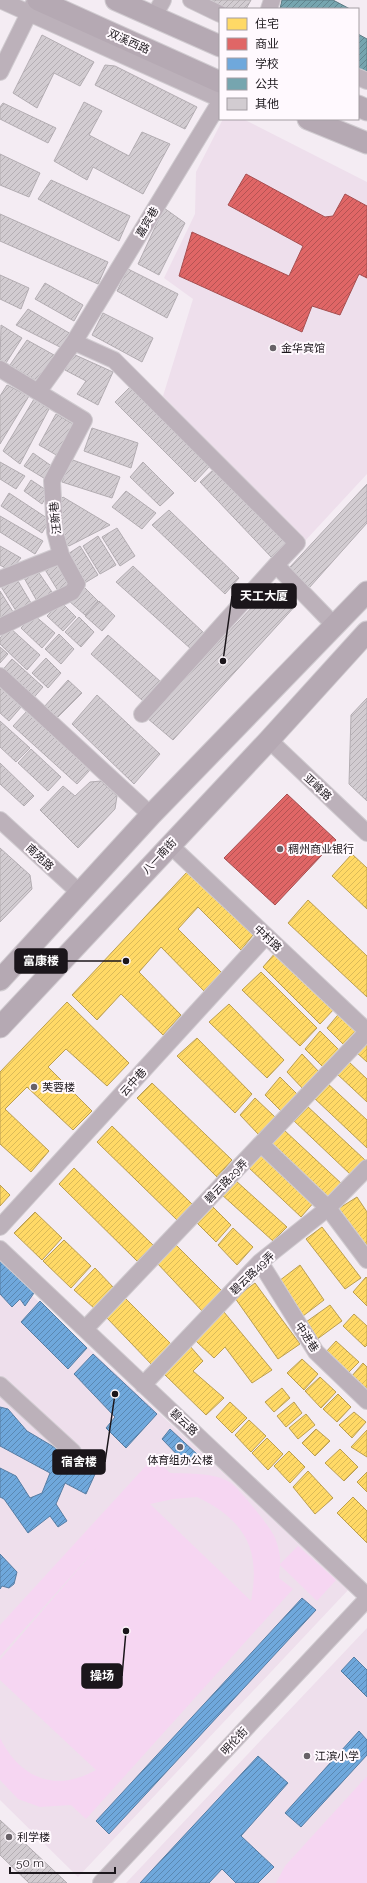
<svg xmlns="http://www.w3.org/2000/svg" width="367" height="1883" viewBox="0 0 367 1883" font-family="Raleway,'Noto Sans SC',sans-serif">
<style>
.built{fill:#eedfec}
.grass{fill:#f6d6f2;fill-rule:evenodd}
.homes{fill:url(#homes-hatch);stroke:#bb9e50}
.shops{fill:url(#shops-hatch);stroke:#a54e50}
.schools{fill:url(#schools-hatch);stroke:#567ca2}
.public{fill:url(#public-hatch);stroke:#5b7a83}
.building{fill:url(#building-hatch);stroke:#b3adb2}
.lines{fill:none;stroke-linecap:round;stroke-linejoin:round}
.minor-casing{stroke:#d0cbd0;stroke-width:18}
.major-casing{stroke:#d0cbd0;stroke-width:23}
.minor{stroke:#bcb1ba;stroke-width:16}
.major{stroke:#b5a9b3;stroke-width:21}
.poi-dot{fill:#676167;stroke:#fff9fe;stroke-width:1.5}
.labels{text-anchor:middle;stroke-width:4;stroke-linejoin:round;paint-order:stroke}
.street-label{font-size:11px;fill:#1b161b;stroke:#fff9fe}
.poi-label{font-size:11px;fill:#1b161b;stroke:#fff9fe;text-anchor:start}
.leader{fill:none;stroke:#1b161b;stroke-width:1.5}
.callout-dot{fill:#1b161b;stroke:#fff9fe;stroke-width:1.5}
.callout{fill:#1b161b;stroke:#1b161b;stroke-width:1.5}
.callout-label{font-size:12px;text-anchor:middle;font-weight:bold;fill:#fff}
</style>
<defs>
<pattern id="homes-hatch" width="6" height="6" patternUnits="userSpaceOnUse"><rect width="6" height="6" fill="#ffd966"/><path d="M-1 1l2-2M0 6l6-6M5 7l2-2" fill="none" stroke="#daba58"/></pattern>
<pattern id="shops-hatch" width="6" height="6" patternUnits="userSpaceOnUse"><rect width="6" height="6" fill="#e06666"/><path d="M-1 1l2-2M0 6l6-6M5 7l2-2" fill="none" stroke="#b55353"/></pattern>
<pattern id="schools-hatch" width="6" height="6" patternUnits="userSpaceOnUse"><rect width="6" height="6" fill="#6fa8dc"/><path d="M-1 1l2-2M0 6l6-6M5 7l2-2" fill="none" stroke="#5a88b2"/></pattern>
<pattern id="public-hatch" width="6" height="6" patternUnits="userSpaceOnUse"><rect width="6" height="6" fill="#76a5af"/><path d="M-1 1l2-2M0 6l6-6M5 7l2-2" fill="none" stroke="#60858e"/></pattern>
<pattern id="building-hatch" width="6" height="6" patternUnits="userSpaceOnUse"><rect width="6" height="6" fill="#d2ccd1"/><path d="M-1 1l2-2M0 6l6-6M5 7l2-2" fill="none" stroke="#b4aeb3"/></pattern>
</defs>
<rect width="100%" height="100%" fill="#f4ecf3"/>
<path class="built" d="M223 119H243L367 182V474L304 542 163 396 193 299 164 278 195 214 196 172Z
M0 1266 349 1589 78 1877 0 1800Z
M367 1628V1883H126Z"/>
<path class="grass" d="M154 1457 170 1473C190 1474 214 1472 231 1483 241 1491 266 1522 273 1534 277 1541 281 1555 280 1564L298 1546 336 1580 317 1601 280 1565 279 1578 293 1589 86 1819 71 1805 40 1807 18 1799 0 1780V1738C20 1778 55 1793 96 1770L0 1680V1660L99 1545 0 1656V1625ZM197 1497C245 1520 261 1549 251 1601L150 1504 173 1499Z
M367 1776V1883H276L285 1866Z"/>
<path class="homes" d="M352 854 367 868V909L332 876Z
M187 872 253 935 241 950 198 907 178 929 222 973 206 993 161 947 139 972 181 1015 163 1035 121 994 97 1020 72 995Z
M308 900 367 956V997L288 923Z
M276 952 335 1008 320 1024 263 967Z
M261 972 317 1028 300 1046 242 990Z
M67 1002 129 1063 107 1086 66 1049 48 1067 92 1111 73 1130 27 1087 5 1109 49 1151 31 1172 0 1144V1072Z
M229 1004 284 1060 267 1078 209 1022Z
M342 1010 361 1030 346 1047 327 1028Z
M320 1031 340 1051 324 1068 305 1049Z
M197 1038 252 1094 235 1113 177 1056Z
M367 1041V1062L356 1052Z
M302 1054 321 1074 305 1091 287 1072Z
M348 1061 367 1079V1102L336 1073Z
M280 1077 300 1097 284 1114 265 1095Z
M326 1082 367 1120V1148L312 1096Z
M152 1083 232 1160 217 1177 137 1098Z
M255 1098 275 1117 259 1135 240 1115Z
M306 1105 365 1160 351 1175 292 1119Z
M112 1126 192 1204 177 1220 97 1142Z
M284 1130 343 1185 329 1201 270 1145Z
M261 1153 315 1201 301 1217 248 1167Z
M74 1168 154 1246 138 1262 59 1184Z
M235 1180 287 1227 273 1241 221 1194Z
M0 1185 10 1195 0 1206Z
M357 1197 367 1212V1250L338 1209Z
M212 1206 231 1225 216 1242 197 1223Z
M35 1212 62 1238 42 1260 14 1233Z
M322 1227 361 1278 345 1289 306 1239Z
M233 1228 253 1247 237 1265 218 1245Z
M64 1240 91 1266 71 1288 43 1261Z
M175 1244 223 1292 203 1312 157 1263Z
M300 1265 324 1300 303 1316 279 1281Z
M95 1268 114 1288 95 1309 74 1290Z
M366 1277 367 1278V1306L353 1292Z
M255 1283 300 1344 278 1359 235 1298Z
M124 1297 173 1346 153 1366 106 1317Z
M330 1305 342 1321 316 1340 306 1322Z
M224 1312 272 1370 252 1383 225 1347 214 1358 196 1341Z
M354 1314 367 1326V1345L365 1347 343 1326Z
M336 1341 359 1362 347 1374 325 1353Z
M189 1345 203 1361 193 1371 224 1398 206 1415 163 1373Z
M302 1359 318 1374 304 1390 287 1373Z
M363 1363 367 1367V1388L364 1391 351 1377Z
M320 1377 336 1392 321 1408 305 1391Z
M282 1388 290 1398 274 1412 265 1402Z
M338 1394 351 1407 337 1422 323 1409Z
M230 1402 247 1418 232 1433 216 1417Z
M294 1402 302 1413 286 1427 277 1416Z
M354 1412 366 1422 352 1438 339 1425Z
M306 1414 315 1425 298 1439 289 1428Z
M249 1420 266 1436 251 1452 235 1435Z
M316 1429 330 1441 315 1456 302 1443Z
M367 1430V1457L351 1447Z
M267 1438 283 1454 268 1470 252 1453Z
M340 1449 358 1467 344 1481 325 1463Z
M289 1451 305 1467 290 1483 274 1466Z
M308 1471 333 1498 315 1514 293 1487Z
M367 1472V1492L357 1482Z
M353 1497 367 1511V1543L337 1513Z"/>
<path class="shops" d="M246 174 325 217 333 216 345 194 367 206V278L359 274 340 315 312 306 302 332 179 276 192 232 289 276 303 246 228 205Z
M287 794 336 840 275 905 224 858Z"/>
<path class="schools" d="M0 1259 34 1293 25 1306 20 1299 12 1307 0 1294Z
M40 1301 87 1348 68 1369 21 1322Z
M93 1354 157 1414 126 1448 106 1428 115 1417 74 1374Z
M0 1407 8 1409 27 1431 96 1472 86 1494 65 1483 56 1504 67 1521 58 1527 50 1516 28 1533 4 1499 0 1497V1468L16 1476 30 1498 42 1493 50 1473 0 1446Z
M170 1429 199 1456 188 1466 162 1439Z
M0 1554 17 1572 14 1584 9 1588 2 1586 0 1589Z
M302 1598 316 1610 109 1834 96 1821Z
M354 1657 367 1670V1697L341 1671Z
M359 1731 367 1740V1755L301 1827 285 1813Z
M258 1756 288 1783 241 1836 274 1867 258 1883H236L222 1869 209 1883H140Z"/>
<path class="public" d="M282 0H333L350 9H280Z
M358 34 367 39V77L358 73Z"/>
<path class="building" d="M205 0H251L246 9H223Z
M42 35 94 62 80 86 54 73 37 108 13 93Z
M105 65 115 66 197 107 185 129 95 85Z
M84 102 102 111 89 135 129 156 142 132 170 144 143 194 93 167 87 180 54 161Z
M3 103 56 128 48 143 0 119V107Z
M0 154 40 173 29 197 0 185Z
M51 180 130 216 119 241 38 199Z
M164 208 185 223 159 275 138 264Z
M0 214 108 262 98 284 0 241Z
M128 269 178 294 167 318 117 291Z
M0 275 29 288 21 309 0 299Z
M45 283 83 305 74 321 35 299Z
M28 309 71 334 62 348 16 325Z
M103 313 153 338 142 362 92 335Z
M1 325 22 338 6 363 0 360Z
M27 340 54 355 38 382 10 365Z
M73 354 113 372 98 405 77 394 86 381 65 370Z
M7 385 29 396 0 444V396Z
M130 387 209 467 195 482 115 402Z
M34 399 49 409 20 464 3 451Z
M56 414 73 424 58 456 39 445Z
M92 428 138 443 131 468 84 451Z
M33 453 53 467 47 480 24 466Z
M70 459 120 477 112 498 62 482Z
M0 462 25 476 16 489 0 479Z
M143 462 174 493 160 506 130 477Z
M214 469 287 544 273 559 200 482Z
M31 480 49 492 42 504 24 491Z
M367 484V523L309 588 289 568Z
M126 491 156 513 142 529 112 507Z
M9 493 50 520 42 533 1 506Z
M63 497 110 525 69 546 62 541 60 500Z
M169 510 239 578 225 594 152 525Z
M0 516 43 541 35 554 0 532Z
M117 528 135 556 120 566 102 537Z
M98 536 116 565 100 574 83 546Z
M0 546 21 558 10 571 0 565Z
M80 546 98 575 83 584 65 556Z
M58 561 73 586 60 594 44 568Z
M133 566 204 633 191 649 116 582Z
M37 570 54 595 38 603 23 576Z
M15 576 34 608 18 614 0 585Z
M275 583 297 604 173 740 147 718Z
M83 586 98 601 85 615 69 601Z
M0 591 15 615 0 621Z
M99 601 115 616 102 631 85 616Z
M61 602 76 617 63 631 47 616Z
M34 615 55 633 42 648 21 628Z
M79 617 94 632 81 647 65 632Z
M9 627 40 655 27 670 0 644V638Z
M59 634 74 649 61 664 45 649Z
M108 635 161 682 143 701 91 654Z
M0 647 8 654 0 663Z
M46 658 61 673 48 688 32 673Z
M12 659 43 687 30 702 0 673Z
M68 680 82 693 56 719 44 707Z
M0 686 22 706 9 721 0 713Z
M97 695 160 754 134 784 72 724Z
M367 698V801L349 784 351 715Z
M28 710 90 770 77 784 13 726Z
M0 721 30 748 16 762 0 747Z
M31 749 61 777 48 791 18 763Z
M0 763 34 796 24 806 0 784Z
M101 781 117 796 115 809 78 848 40 810 63 786 75 796 90 782Z
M0 848 30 875 32 889 0 922Z
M0 1820 67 1883H29L0 1855Z"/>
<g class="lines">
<g class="minor-casing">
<path id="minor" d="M0 0 220 99
M191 0 220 14
M269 9 272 0
M154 16 163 0
M0 72 33 5
M358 77 367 81
M74 342 114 360 297 543 276 565 335 626
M0 369 38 392 74 342 220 102
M0 579 61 555
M0 627 72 592 77 584 61 555 55 532 52 481 84 420 38 392
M0 676 151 815
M142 714 276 565
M269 740 367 833
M0 820 80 893
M170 845 367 1031
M261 1144 328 1208 367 1260
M0 1227 266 936
M0 1249 367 1596
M260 1262 316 1352 367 1401
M85 1329 367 1032
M0 1385 73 1452
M143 1385 260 1262 328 1208 367 1168
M101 1883 367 1599"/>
</g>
<g class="major-casing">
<path id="major" d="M38 0 220 82
M116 0 220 46
M358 106 367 110
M308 119 367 143
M0 980 151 815 367 592
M0 1027 269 740 367 632"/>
</g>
<use href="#minor" class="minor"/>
<use href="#major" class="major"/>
</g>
<g class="poi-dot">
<circle cx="273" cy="348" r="4"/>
<circle cx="280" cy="849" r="4"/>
<circle cx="34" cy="1087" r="4"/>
<circle cx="180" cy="1447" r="4"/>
<circle cx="307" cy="1756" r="4"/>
<circle cx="9" cy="1837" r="4"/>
</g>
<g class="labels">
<g class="street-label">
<text transform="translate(129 41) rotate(24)" y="4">双溪西路</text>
<text transform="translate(147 222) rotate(-59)" y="4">嘉宾巷</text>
<text transform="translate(55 518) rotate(-96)" y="4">汪新巷</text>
<text transform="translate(318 787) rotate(43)" y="4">亚峰路</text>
<text transform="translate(159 856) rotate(-47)" y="4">八一南街</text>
<text transform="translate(40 857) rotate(43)" y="4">南苑路</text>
<text transform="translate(268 938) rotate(43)" y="4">中村路</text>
<text transform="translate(133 1082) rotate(-48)" y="4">云中巷</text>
<text transform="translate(226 1181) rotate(-46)" y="4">碧云路29弄</text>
<text transform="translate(252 1273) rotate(-44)" y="4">碧云路49弄</text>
<text transform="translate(307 1337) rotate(57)" y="4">中进巷</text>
<text transform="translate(184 1422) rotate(43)" y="4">碧云路</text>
<text transform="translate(234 1741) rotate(-47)" y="4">明伦街</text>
</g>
<g class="poi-label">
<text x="281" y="352">金华宾馆</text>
<text x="288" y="853">稠州商业银行</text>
<text x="42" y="1091">芙蓉楼</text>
<text x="180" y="1464" text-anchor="middle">体育组办公楼</text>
<text x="315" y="1760">江滨小学</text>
<text x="17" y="1841">利学楼</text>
</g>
</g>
<path class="leader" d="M223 661L232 596M126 961L67 961M115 1394L105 1462M126 1631L122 1676"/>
<g class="callout-dot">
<circle cx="223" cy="661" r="4"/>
<circle cx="126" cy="961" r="4"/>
<circle cx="115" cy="1394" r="4"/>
<circle cx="126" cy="1631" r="4"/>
</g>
<g class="callout">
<rect x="232" y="584" width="64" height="24" rx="4"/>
<rect x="15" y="949" width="52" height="24" rx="4"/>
<rect x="53" y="1450" width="52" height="24" rx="4"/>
<rect x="82" y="1664" width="40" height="24" rx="4"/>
</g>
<g class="callout-label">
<text x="264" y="600">天工大厦</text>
<text x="41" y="965">富康楼</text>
<text x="79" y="1466">宿舍楼</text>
<text x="102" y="1680">操场</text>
</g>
<rect x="219" y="8" width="140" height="112" fill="#fff9fe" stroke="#a49ea3"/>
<rect x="227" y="18" width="20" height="12" fill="#ffd966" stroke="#a49ea3"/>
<text x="255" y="28" font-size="12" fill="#1b161b">住宅</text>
<rect x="227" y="38" width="20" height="12" fill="#e06666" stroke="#a49ea3"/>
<text x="255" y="48" font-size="12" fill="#1b161b">商业</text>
<rect x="227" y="58" width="20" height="12" fill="#6fa8dc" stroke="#a49ea3"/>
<text x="255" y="68" font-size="12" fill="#1b161b">学校</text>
<rect x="227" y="78" width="20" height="12" fill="#76a5af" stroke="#a49ea3"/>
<text x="255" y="88" font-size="12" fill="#1b161b">公共</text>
<rect x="227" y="98" width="20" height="12" fill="#d2ccd1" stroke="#a49ea3"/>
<text x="255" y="108" font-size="12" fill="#1b161b">其他</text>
<path d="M10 1867v6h105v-6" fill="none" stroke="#1b161b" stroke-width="2"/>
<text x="16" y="1867" font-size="12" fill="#1b161b" stroke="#fff9fe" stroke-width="3" paint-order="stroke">50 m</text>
</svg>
